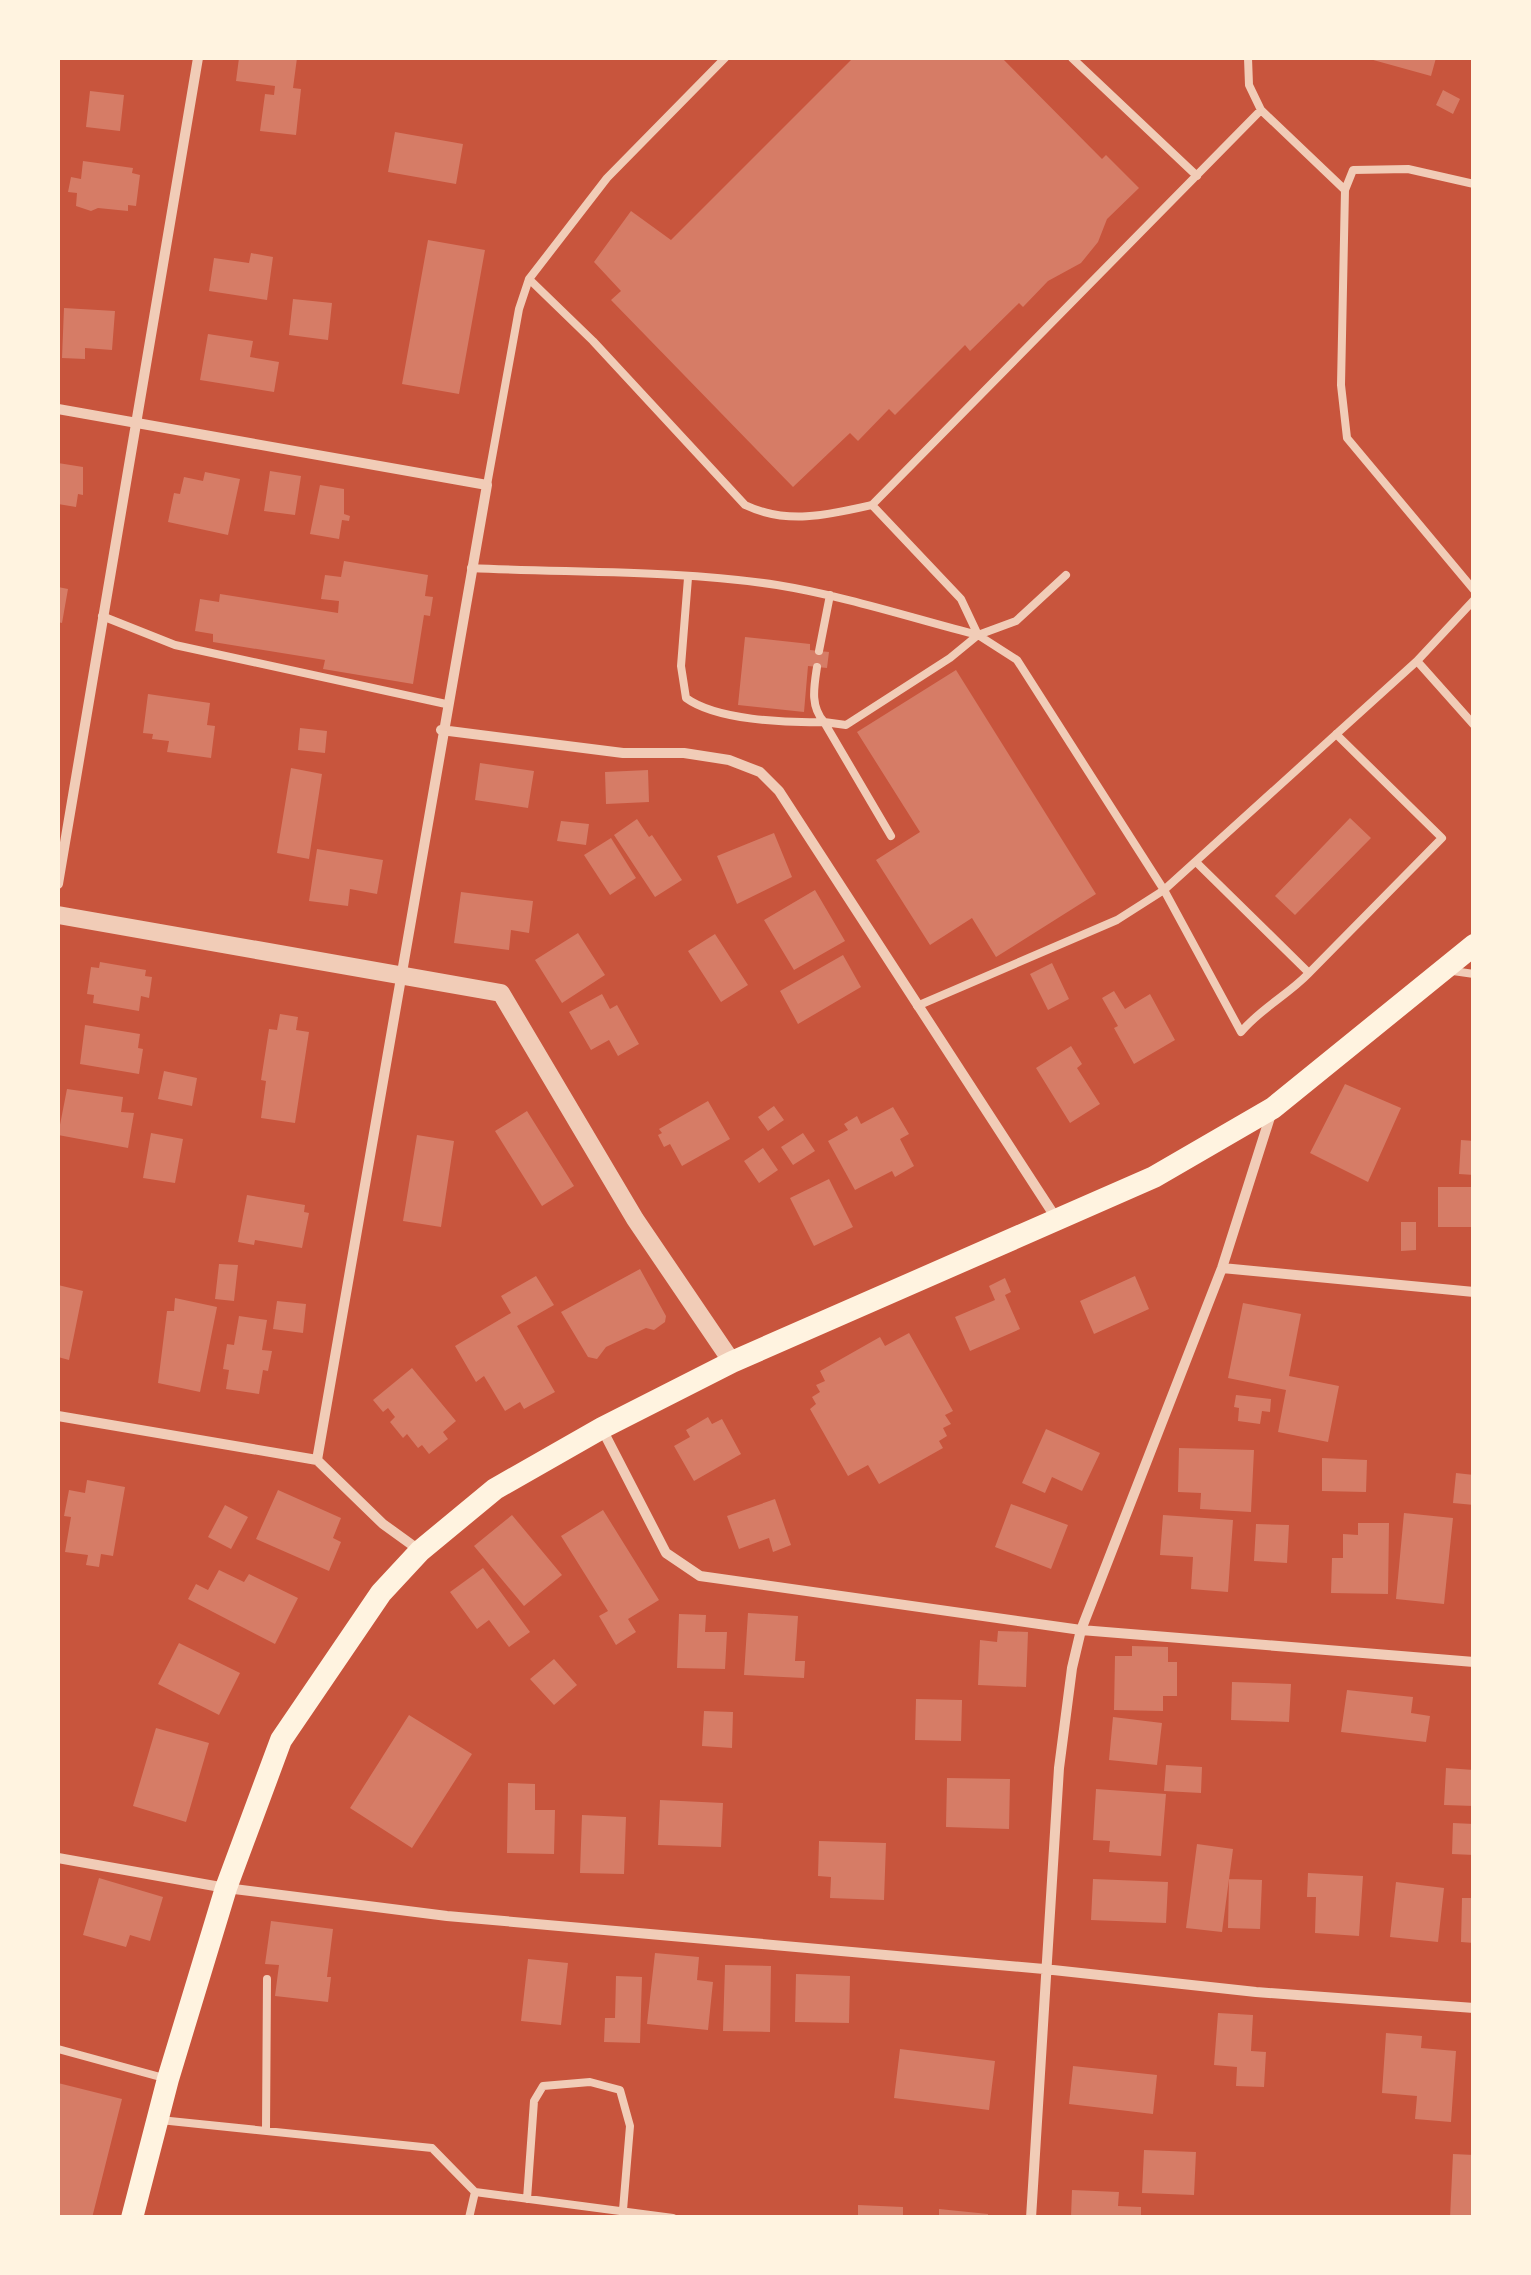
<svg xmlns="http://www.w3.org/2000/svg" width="1531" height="2275" viewBox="0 0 1531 2275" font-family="Roboto,sans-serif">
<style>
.building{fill:#d67c66}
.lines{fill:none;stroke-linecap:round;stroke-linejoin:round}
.service{stroke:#f1ccb7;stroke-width:8}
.minor{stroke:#f1ccb7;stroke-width:10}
.tertiary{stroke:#f1ccb7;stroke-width:18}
.primary{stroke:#fff3e0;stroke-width:22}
</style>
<rect width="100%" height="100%" fill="#c8553d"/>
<path class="building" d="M239 58H297L293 88 301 89 296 135 260 131 265 94 274 95 275 86 236 81Z
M853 58H1002L1102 159 1106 155 1139 188 1107 219 1098 242 1081 263 1048 281 1023 307 1019 303 970 351 965 345 895 415 889 409 858 441 850 433 793 487 611 300 621 291 594 262 631 211 671 240Z
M1366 58H1436L1431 76Z
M1443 90 1460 99 1453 114 1436 105Z
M90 91 124 95 120 131 86 127Z
M395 132 463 144 456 184 388 172Z
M83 161 133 168 132 173 140 175 136 206 128 205V211L98 208 91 211 76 206 77 193 68 192 71 177 81 179Z
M428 240 485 250 459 394 402 384Z
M251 253 273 257 267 300 209 291 214 258 249 263Z
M293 299 332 303 328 340 289 335Z
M64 308 115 311 112 350 85 348V359L62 358Z
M208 334 253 341 250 357 279 362 274 392 200 380Z
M58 463 83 467V495L78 494 76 507 58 504Z
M270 471 301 476 295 515 264 511Z
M205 472 240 479 228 535 168 522 174 493 180 494 184 477 203 481Z
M320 485 344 489V514L350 516 349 521 342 520 339 539 310 534Z
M344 561 428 575 425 596 433 597 430 616 424 615 413 684 323 669 325 660 213 642V634L195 631 200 599 219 602 220 594 338 613 339 601 321 599 325 575 341 577Z
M58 587 68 589 62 623 58 622Z
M745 637 810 644V650L829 652 827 668 808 666 804 712 738 705Z
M956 670 1096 894 996 957 972 918 930 945 876 860 920 832 857 732Z
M148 694 210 703 207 725 215 726 211 758 167 752 169 741 152 739 153 734 143 733Z
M300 728 327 731 325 753 298 750Z
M480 763 534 771 528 808 475 800Z
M291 768 322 774 309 859 277 853Z
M648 770 649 802 606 804 605 772Z
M1350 818 1371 838 1295 915 1275 896Z
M637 819 649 837 652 835 682 880 655 897 614 835Z
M561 821 589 824 586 845 557 841Z
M774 833 792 877 737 904 717 856Z
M611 838 636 878 610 895 584 855Z
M317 849 383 860 377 894 350 889 348 906 309 901Z
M815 890 845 941 794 970 764 920Z
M461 892 533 901 529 933 511 930 509 950 454 943Z
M578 933 605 975 562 1003 535 960Z
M715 934 748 985 721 1002 688 951Z
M843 955 861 987 798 1024 780 991Z
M100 962 146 970 145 976 152 977 149 998 141 996 139 1011 93 1003 94 995 87 994 91 967 99 968Z
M1052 963 1069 999 1048 1010 1030 974Z
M1114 991 1125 1009 1150 994 1175 1040 1134 1064 1114 1028 1118 1026 1102 998Z
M602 994 610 1009 617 1005 639 1044 618 1056 609 1040 591 1050 569 1012Z
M280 1014 298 1017 296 1030 309 1032 295 1123 261 1118 266 1081 261 1080 269 1029 277 1030Z
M85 1025 140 1034 138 1048 143 1049 139 1074 80 1064Z
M1071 1046 1082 1064 1077 1068 1100 1104 1070 1123 1036 1068Z
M164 1071 197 1078 192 1106 158 1099Z
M1345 1084 1401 1108 1368 1182 1310 1153Z
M67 1089 123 1097 121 1112 134 1113 128 1148 58 1135Z
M708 1101 730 1139 682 1166 670 1144 664 1147 658 1135 662 1133 659 1129Z
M774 1106 784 1120 768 1131 758 1117Z
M893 1107 909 1134 900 1139 914 1166 895 1177 892 1171 855 1190 828 1141 848 1130 844 1124 857 1116 861 1124Z
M527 1111 574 1186 542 1206 495 1131Z
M151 1133 183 1139 175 1183 143 1178Z
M803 1133 815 1151 793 1165 781 1147Z
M417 1135 454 1141 441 1227 403 1221Z
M1461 1140 1474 1141V1175L1459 1174Z
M763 1148 778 1170 759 1183 744 1161Z
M829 1179 853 1227 814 1246 790 1198Z
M1438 1187H1471V1227H1438Z
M247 1195 305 1205 304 1212 309 1213 302 1248 255 1240 254 1245 238 1242Z
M1401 1222H1416V1250L1401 1251Z
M219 1264 238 1265 234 1301 215 1299Z
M640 1269 666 1316 665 1322 654 1330 646 1328 606 1347 597 1359 588 1357 561 1312Z
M536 1276 554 1305 517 1326 555 1392 524 1409 520 1402 505 1411 484 1376 476 1382 455 1346 511 1313 501 1296Z
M1135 1276 1149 1309 1094 1334 1080 1301Z
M1005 1278 1011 1292 1005 1295 1020 1329 970 1351 955 1317 995 1300 989 1286Z
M58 1285 83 1291 69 1360 58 1357Z
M175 1298 217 1307 200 1392 158 1383 167 1311H174Z
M277 1301 306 1304 303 1333 273 1329Z
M1243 1303 1301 1314 1289 1376 1339 1386 1328 1442 1278 1432 1286 1390 1228 1378Z
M239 1316 267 1320 262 1350 272 1351 268 1371 263 1370 259 1394 226 1389 229 1370 223 1369 227 1344 234 1345Z
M909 1333 953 1411 945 1415 951 1424 943 1428 947 1436 939 1441 943 1448 879 1484 868 1465 848 1476 810 1409 816 1404 812 1397 820 1392 816 1385 825 1381 820 1371 880 1337 885 1346Z
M412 1368 456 1421 443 1432 448 1439 429 1454 422 1445 418 1448 407 1434 403 1438 390 1422 395 1417 388 1408 383 1412 373 1400Z
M1236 1395 1271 1399 1270 1412 1262 1411 1260 1424 1238 1421 1239 1408 1234 1407Z
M708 1417 712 1424 722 1419 741 1454 694 1481 674 1446 690 1437 686 1430Z
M1046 1429 1100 1453 1082 1491 1052 1477 1045 1493 1022 1483Z
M1179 1448 1254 1450 1251 1512 1200 1509 1201 1493 1178 1492Z
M1322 1458 1367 1460 1366 1492 1322 1491Z
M1456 1473 1474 1475V1505L1453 1503Z
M87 1480 125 1487 113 1556 101 1554 99 1567 86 1565 88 1555 65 1552 71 1517 64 1516 69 1490 85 1493Z
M278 1490 341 1518 333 1538 341 1542 329 1571 256 1539Z
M775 1499 791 1545 773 1552 769 1538 739 1549 727 1516Z
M1011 1504 1068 1525 1051 1569 995 1547Z
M225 1505 248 1517 231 1549 208 1537Z
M603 1510 659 1600 628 1619 636 1632 616 1645 599 1616 608 1611 561 1536Z
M1404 1513 1453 1518 1444 1604 1396 1599Z
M512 1515 562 1575 524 1606 474 1546Z
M1163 1515 1233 1520 1228 1592 1191 1589 1193 1557 1160 1555Z
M1358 1523H1389L1388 1594 1331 1593 1332 1558H1343V1534L1358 1535Z
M1256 1524 1289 1525 1287 1563 1254 1561Z
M483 1568 530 1632 509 1647 489 1620 477 1629 450 1592Z
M219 1570 244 1582 249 1574 298 1598 275 1644 188 1599 196 1584 208 1590Z
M748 1613 798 1616 795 1661H805L804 1678 744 1675Z
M679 1614 706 1615 705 1632H727L725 1669 677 1668Z
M998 1631 1028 1632 1026 1687 978 1685 980 1640 997 1642Z
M179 1643 240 1673 219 1715 158 1684Z
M1132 1646 1168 1647V1662H1177V1696H1163V1711L1114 1710 1115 1656H1132Z
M554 1659 577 1685 554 1705 530 1679Z
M1232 1682 1291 1684 1289 1722 1231 1720Z
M1347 1690 1413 1697 1411 1713 1430 1716 1426 1742 1341 1732Z
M916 1699 962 1700 961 1741 915 1740Z
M704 1711 733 1712 732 1748 702 1746Z
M409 1715 472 1754 412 1848 350 1808Z
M1113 1717 1162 1723 1157 1765 1109 1760Z
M156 1728 209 1743 186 1822 133 1806Z
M1166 1765 1202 1767 1201 1793 1164 1791Z
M1446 1768 1474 1770V1806L1444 1805Z
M947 1778 1010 1779 1009 1829 946 1827Z
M508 1783 535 1784V1810H555L554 1854 507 1853Z
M1096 1789 1166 1794 1161 1856 1109 1852 1110 1841 1093 1840Z
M660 1800 723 1803 721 1847 658 1845Z
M582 1815 626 1817 624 1874 580 1873Z
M1453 1823 1474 1824V1855L1452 1854Z
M819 1841 886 1843 884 1900 830 1898 831 1877 818 1876Z
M1197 1844 1233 1849 1222 1932 1186 1928Z
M1308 1873 1363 1876 1359 1936 1315 1933 1316 1897H1307Z
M99 1878 163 1897 150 1941 130 1935 126 1947 83 1935Z
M1093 1879 1168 1882 1166 1923 1091 1920Z
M1229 1879 1262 1880 1260 1929 1228 1928Z
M1396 1882 1444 1888 1438 1942 1390 1937Z
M1462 1898H1474V1943L1461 1942Z
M271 1921 333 1929 327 1977H331L328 2002 275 1996 279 1965 265 1964Z
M655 1953 699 1957 697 1980 713 1982 708 2030 647 2024Z
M528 1959 568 1963 561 2025 521 2021Z
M725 1965 771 1966 770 2032 723 2031Z
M796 1974 850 1976 849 2023 795 2022Z
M616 1976 642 1977 640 2043 604 2042 605 2018H615Z
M1218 2013 1253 2015 1251 2051 1266 2052 1264 2087 1236 2086 1237 2067 1214 2065Z
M1386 2033 1422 2036 1421 2048 1456 2051 1451 2122 1415 2119 1417 2096 1382 2093Z
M900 2049 995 2061 989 2110 894 2098Z
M1073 2066 1157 2075 1153 2114 1069 2104Z
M58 2083 122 2099 92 2218H58Z
M1144 2150 1196 2152 1194 2195 1142 2193Z
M1453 2154 1474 2155V2218H1450Z
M1072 2190 1119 2192 1118 2206 1141 2207V2218L1071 2217Z
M858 2205 903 2207V2218H858Z
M939 2209 988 2214V2218H939Z"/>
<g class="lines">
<path class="service" d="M1072 58 1197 176
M1248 58 1249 85 1261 110 1345 190 1341 385 1347 438 1474 590
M1345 190 1353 170 1408 169 1474 184
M529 279 593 341 745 505C787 525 828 515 872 505L1261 110
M487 485 519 309 529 279 607 178 725 58
M872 505 961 599 978 635 1017 660 1164 890 1241 1032C1261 1008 1288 995 1309 973
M471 568C572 573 677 570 777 585 845 596 912 618 978 635
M688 578 681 666 686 698C716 720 785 723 824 722L891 836
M102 616 175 645 446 704
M819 651 830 595
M1417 661 1474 725
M817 667C814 687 810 706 824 722L846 725 950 658 978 635 1016 621 1066 575
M1196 862 1309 973 1442 838 1336 734
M1453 971 1474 974
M917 1006 1117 920 1164 890 1417 661 1474 600
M58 2049 164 2078
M160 2120 432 2148 475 2192 469 2218
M266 2131 267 1979
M475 2192 673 2218
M527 2199 534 2101 543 2086 590 2082 620 2090 630 2126 623 2210"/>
<path class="minor" d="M58 409 487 485 317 1460
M441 730 623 753H684L729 760 760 772 779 791 1056 1218
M58 884 198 58
M1222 1268 1474 1292
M58 1416 317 1460 383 1524 419 1550
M602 1429 666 1553 700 1576 1081 1630 1474 1662
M58 1858 226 1888 447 1916 1044 1969 1256 1992 1474 2008
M1031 2218 1059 1768 1072 1668 1081 1630 1222 1268 1271 1114"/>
<path class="tertiary" d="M58 915 501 993 635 1219 732 1362"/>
<path class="primary" d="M132 2218 168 2079 226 1888 281 1740 381 1593 420 1551 495 1489 602 1428 732 1362 1154 1177 1273 1108 1474 945"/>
</g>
<rect width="1531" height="2275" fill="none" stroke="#fff3e0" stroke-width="120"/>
</svg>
